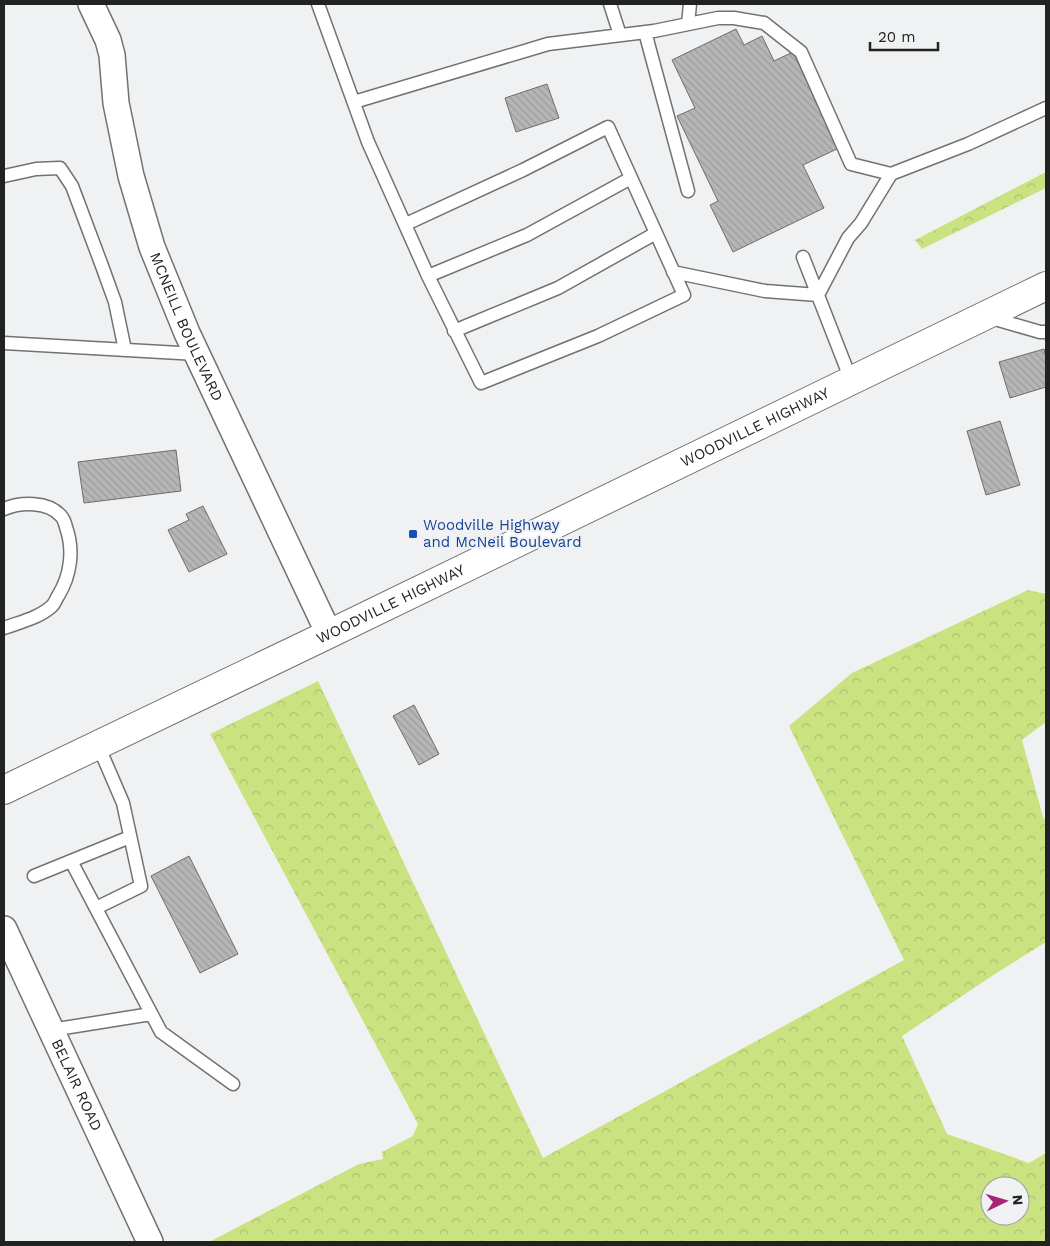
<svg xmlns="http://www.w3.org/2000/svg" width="1050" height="1246" viewBox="0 0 1050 1246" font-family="'Work Sans',sans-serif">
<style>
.forest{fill:url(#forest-crowns);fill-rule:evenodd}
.building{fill:url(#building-back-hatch);stroke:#6d6d6d}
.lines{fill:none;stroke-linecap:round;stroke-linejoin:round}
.lane-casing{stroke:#717272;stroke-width:15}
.street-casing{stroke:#717272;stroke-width:28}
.primary-casing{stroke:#717272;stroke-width:30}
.lane{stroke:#fff;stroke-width:12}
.street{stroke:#fff;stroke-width:25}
.primary{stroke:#fff;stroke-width:28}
.transit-dot{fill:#1a4fb4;stroke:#f0f1f2;stroke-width:2}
.labels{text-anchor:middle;stroke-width:4;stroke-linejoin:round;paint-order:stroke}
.street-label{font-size:15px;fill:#212222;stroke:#f0f1f2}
.transit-label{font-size:15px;fill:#164399;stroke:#f0f1f2;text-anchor:start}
</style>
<defs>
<pattern id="forest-crowns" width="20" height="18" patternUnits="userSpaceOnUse" patternTransform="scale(1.25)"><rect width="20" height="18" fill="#cbe281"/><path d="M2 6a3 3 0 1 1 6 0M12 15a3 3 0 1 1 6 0" fill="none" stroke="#aec26f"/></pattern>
<pattern id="building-back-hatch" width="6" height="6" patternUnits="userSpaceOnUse" patternTransform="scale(1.25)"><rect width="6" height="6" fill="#b7b6b7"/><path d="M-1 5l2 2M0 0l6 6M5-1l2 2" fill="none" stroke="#9d9c9d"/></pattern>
</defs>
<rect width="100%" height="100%" fill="#f0f1f2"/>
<path class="forest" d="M1046 172V188L922 249 915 240Z
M1028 590 1046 594V722L1022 740 1043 817 1046 822V942L995 974 902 1036 947 1134 1029 1163 1046 1153V1242H209L359 1164 383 1159 382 1152 413 1136 418 1124 210 734 318 681 543 1158 904 960 789 726 852 673ZM990 1186H1020V1216H990Z"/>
<path class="building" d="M736 29 744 45 762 36 774 61 793 52 839 148 803 165 824 208 733 252 710 205 718 201 677 116 695 108 672 60Z
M547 84 559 118 516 132 505 98Z
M1044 349 1046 357V387L1010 398 999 362Z
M1000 421 1020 485 986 495 967 431Z
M176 450 181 491 84 503 78 462Z
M203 506 227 554 189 572 168 530 189 520 186 514Z
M414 705 439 754 419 765 393 716Z
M189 856 238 954 200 973 151 876Z"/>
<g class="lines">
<g class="lane-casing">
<path id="lane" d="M318 4 368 142 428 276 481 383 598 336 684 295 608 127 523 170 406 224
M610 4 620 35
M688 24 690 4
M645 32 688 191
M354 102 548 44 654 31 718 18H734L764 23 801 52 851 164 891 174 968 144 1046 108
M4 176 36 169 60 168 72 186 102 266 115 302 125 350
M803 257 851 380
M673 272 765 291 818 295 848 238 861 223 891 174
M428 276 527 235 631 178
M988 317 1040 332H1046
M454 331 558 288 656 233
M4 343 197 354
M4 509C21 502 48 501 61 516 64 519 65 523 66 527 74 550 71 575 58 596 56 599 55 603 52 606 39 618 20 622 4 628
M71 861 161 1032 233 1084
M34 876 130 837
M96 908 141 886 123 803 98 745
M51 1030 151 1014"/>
</g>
<g class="street-casing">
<g id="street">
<path id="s1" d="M91 4 108 40 112 55 116 103 131 176 152 247 187 333 329 634"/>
<path id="s2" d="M4 929 150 1242"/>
</g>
</g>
<g class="primary-casing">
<g id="primary">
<path id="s3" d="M4 790 329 634 1046 286"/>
</g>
</g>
<use href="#lane" class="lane"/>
<use href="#street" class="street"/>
<use href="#primary" class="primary"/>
</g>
<rect class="transit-dot" x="408" y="529" width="10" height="10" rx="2.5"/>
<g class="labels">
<g class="street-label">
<text dy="5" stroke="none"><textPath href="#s1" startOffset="339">MCNEILL BOULEVARD</textPath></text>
<text dy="5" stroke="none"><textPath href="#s3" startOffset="834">WOODVILLE HIGHWAY</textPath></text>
<text dy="5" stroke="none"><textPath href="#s3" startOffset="429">WOODVILLE HIGHWAY</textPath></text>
<text dy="5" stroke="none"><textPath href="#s2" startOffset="172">BELAIR ROAD</textPath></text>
</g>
<g class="transit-label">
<text x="423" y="530">Woodville Highway<tspan x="423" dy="17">and McNeil Boulevard</tspan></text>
</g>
</g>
<rect width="1050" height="1246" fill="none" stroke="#212222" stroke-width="10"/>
<g transform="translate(1005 1201) rotate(85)"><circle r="24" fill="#f0f1f2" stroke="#9d9e9f"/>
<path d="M0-4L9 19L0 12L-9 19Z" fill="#a52473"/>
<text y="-8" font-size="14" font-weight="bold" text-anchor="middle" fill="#212222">N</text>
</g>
<path d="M870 42v8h68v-8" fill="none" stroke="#212222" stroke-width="2.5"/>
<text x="878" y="42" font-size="15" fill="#212222" stroke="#f0f1f2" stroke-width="4" paint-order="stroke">20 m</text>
</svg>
